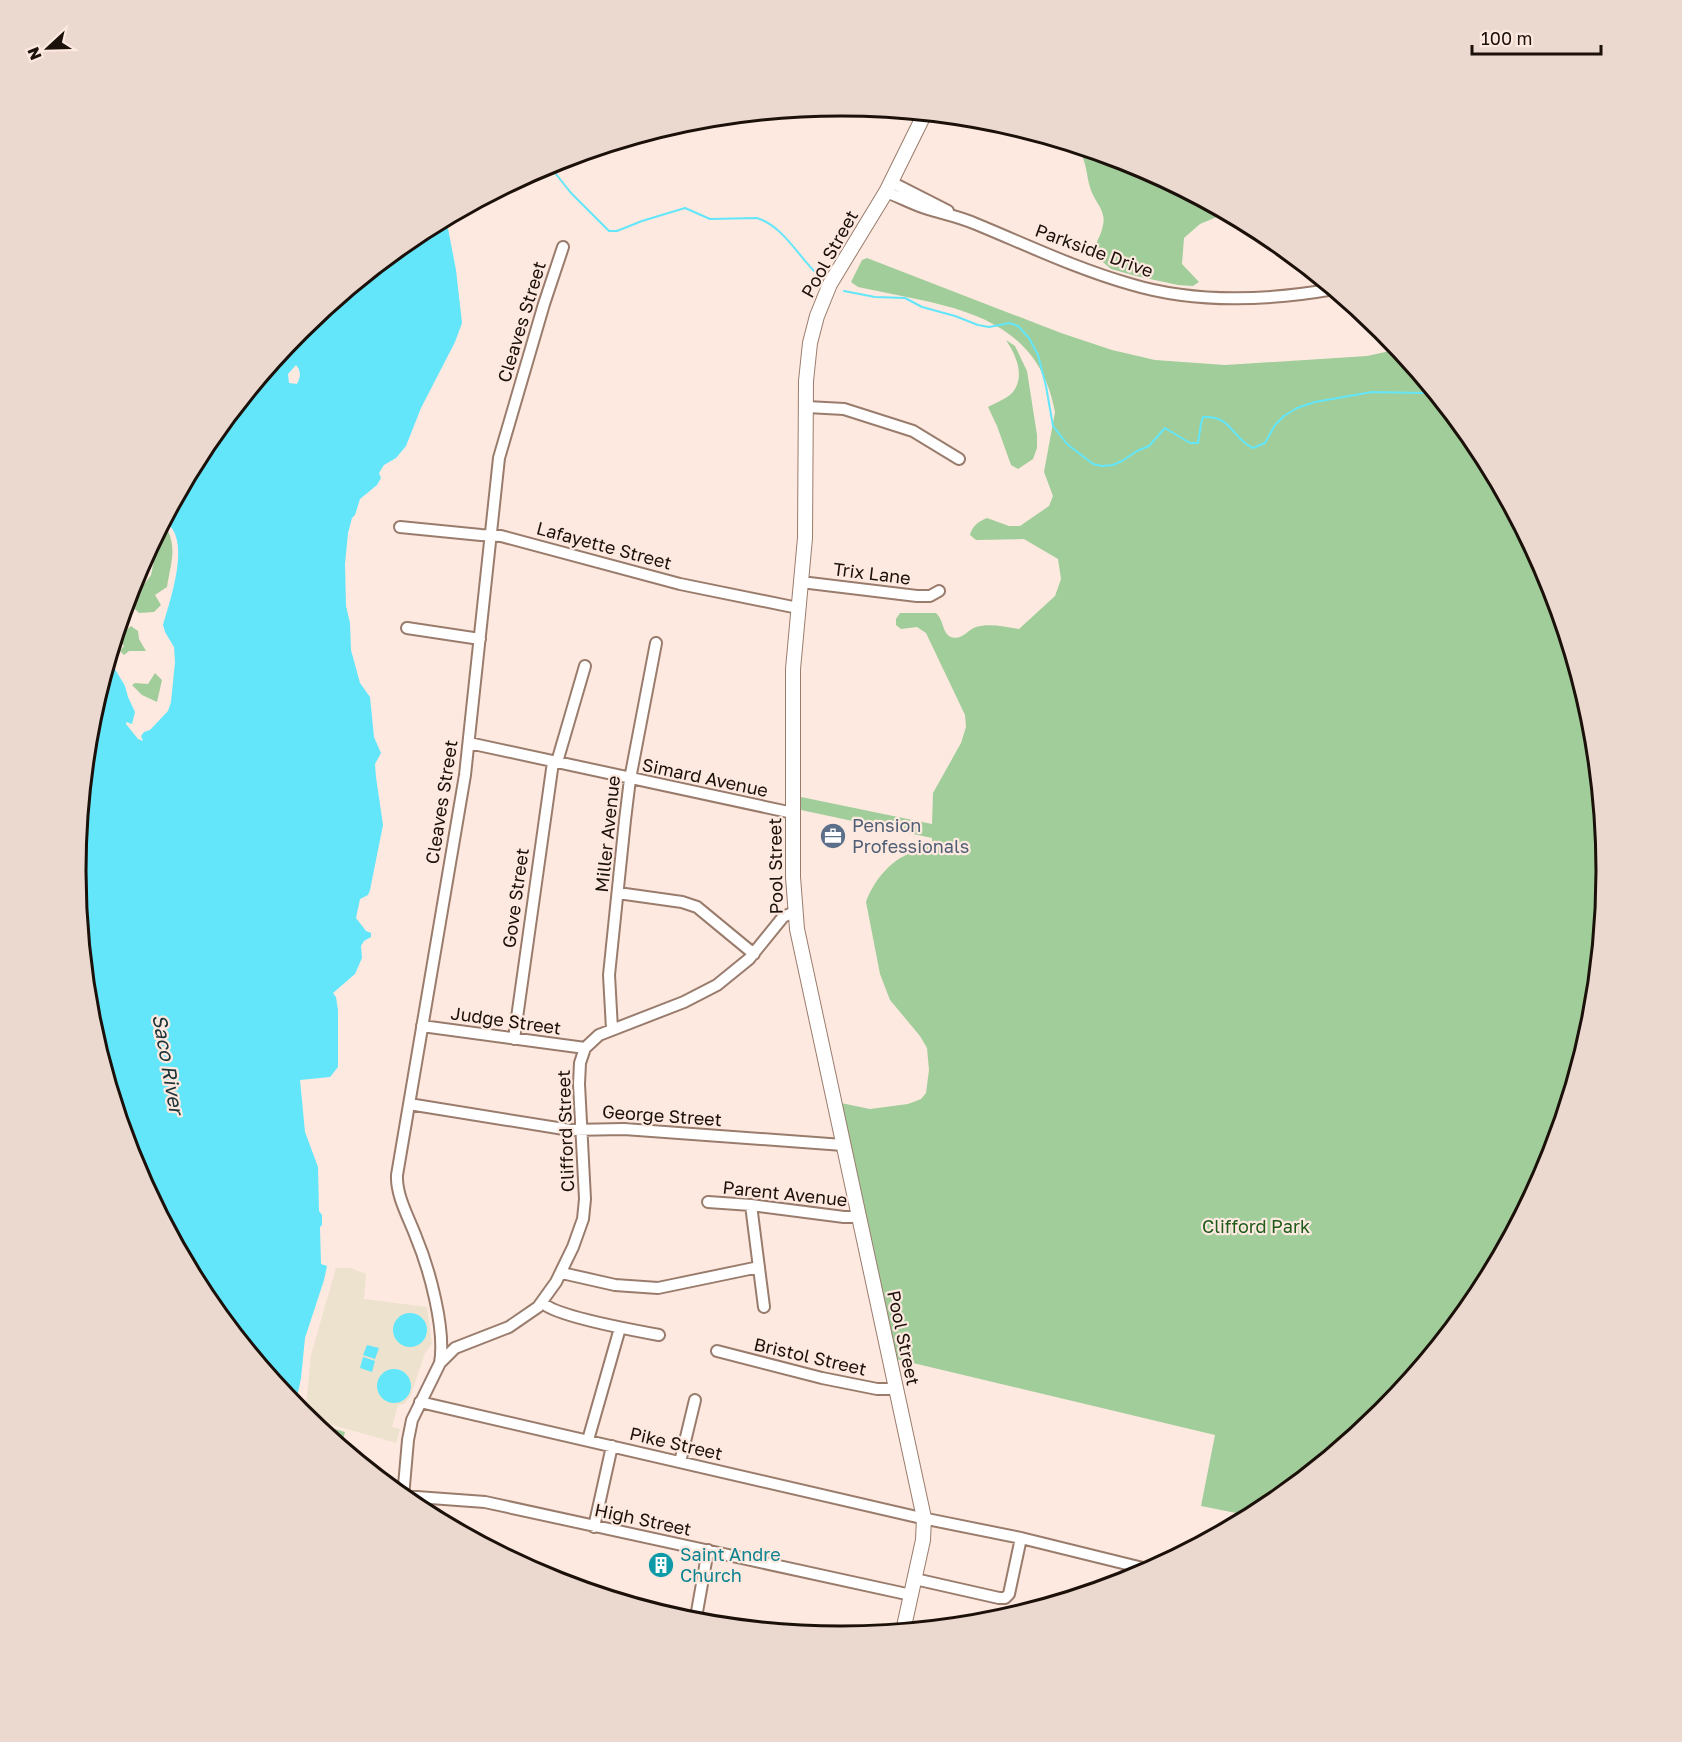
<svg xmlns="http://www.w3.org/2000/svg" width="1682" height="1742" viewBox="0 0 1682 1742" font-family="'Golos Text',sans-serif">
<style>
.industrial{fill:#ede2ce}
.green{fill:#a1cd9b}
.water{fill:#63e6fa;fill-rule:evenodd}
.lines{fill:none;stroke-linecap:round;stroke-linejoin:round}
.stream{stroke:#63e6fa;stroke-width:2}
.minor-casing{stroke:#9a7c6d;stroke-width:14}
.major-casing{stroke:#9a7c6d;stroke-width:16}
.minor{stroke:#fff;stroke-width:10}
.major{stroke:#fff;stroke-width:14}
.labels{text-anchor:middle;stroke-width:4.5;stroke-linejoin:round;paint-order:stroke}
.street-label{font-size:18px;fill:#1b100a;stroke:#fde9df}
.service-label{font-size:18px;fill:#4e5e75;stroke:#fde9df;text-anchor:start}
.park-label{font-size:18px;fill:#1e5b18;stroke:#fde9df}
.culture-label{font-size:18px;fill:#0d838f;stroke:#fde9df;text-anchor:start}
.water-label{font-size:20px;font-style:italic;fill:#1c3337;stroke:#fde9df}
.rim{fill:none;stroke:#1b100a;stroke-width:3}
</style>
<rect width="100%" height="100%" fill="#fde9df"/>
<path class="industrial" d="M336 1268H351L366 1274 364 1299 427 1307 432 1344 425 1353 410 1397 404 1404 398 1405 392 1427 400 1429 396 1443 305 1417 311 1355Z"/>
<path class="green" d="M1077 146 1134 163 1236 218 1224 214 1200 224 1184 238 1182 264 1199 282 1193 286 1178 285 1136 276 1111 269 1097 257C1094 239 1100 241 1103 225 1106 213 1098 205 1093 195 1085 177 1089 165 1077 146Z
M867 258 1061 333 1112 350 1155 360 1225 365 1367 356 1399 349 1478 446 1549 578 1592 722 1607 871 1592 1021 1549 1164 1478 1297 1382 1413 1266 1508 1251 1516 1201 1506 1215 1435 896 1359 841 1103 870 1109 908 1104 921 1099 926 1093 929 1070 927 1048 920 1036 890 1000 880 974 866 902C872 884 888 863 906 855 915 850 924 849 932 843V838L801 810V797L932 824 933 793 961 743 966 727 965 715 926 633 917 627 901 629 896 625V619L900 613H936C944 620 942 633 951 637 962 641 967 630 976 627 989 623 1006 627 1019 629L1055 596 1061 579 1058 559 1024 539 976 540 970 535C972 526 979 521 987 518L1009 526H1020L1049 506 1053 496 1044 472 1055 412C1036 309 942 306 858 287L851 282 862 260Z
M1006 340 1015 346 1027 371 1037 435V448L1033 459 1018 469 1011 465 997 426 988 407C995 403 1006 399 1012 393 1026 377 1016 355 1006 340Z
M168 531C177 550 170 566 167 587L155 595 161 605 154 612 139 613 134 608 137 594 151 575 157 546 164 532Z
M131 626 138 631 139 639 146 651H129L124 655 120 651 124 646 117 638Z
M155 673 162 680 157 702 142 695 132 685 135 683 148 684Z
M311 1422 345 1432 341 1447Z"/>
<path class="water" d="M446 218 456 270 462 323 455 342 421 408 406 446 396 458 384 465 379 473 381 478 377 485 360 499 355 515 352 518 348 533 345 564 346 606 350 623 351 650 360 683 370 697 374 737 381 753 375 764 376 777 383 825 370 890 368 895 360 899 356 918 366 931 371 933V937L364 941 361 946 362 958 355 974 333 993 336 997 338 1010V1067L330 1077 300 1080 305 1132 318 1167 319 1211 322 1215V1225L320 1227 321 1264 327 1266 324 1280 305 1338 301 1378 295 1408 204 1296 133 1164 90 1020 75 871 90 721 109 659 125 686 128 697 135 712 132 724 126 722V724L138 739 143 741 141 736 144 732 150 730 168 711 171 702 175 662 174 647 165 632 163 625C170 601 189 546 170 526L161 528 152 542 204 445 300 329 416 234ZM296 365C301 371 301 376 297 384L289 383 288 374Z
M393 1330a17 17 0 1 1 34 0a17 17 0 1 1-34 0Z
M367 1345 379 1348 375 1359 363 1355Z
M363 1357 375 1361 372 1372 360 1368Z
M377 1386a17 17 0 1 1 34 0a17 17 0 1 1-34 0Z"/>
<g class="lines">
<path class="stream" d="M544 165 552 169 571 193 609 231H617L642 221 685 208 710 219 757 218C783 226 798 256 817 274
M844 291 875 297 905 298 922 307 955 316 978 325 989 327 1010 323 1018 326 1029 338 1038 355 1046 386 1053 426 1067 444 1093 464 1102 466 1113 465 1122 461 1137 451 1149 446 1165 428 1190 443H1198L1201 424 1203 417C1232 415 1232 439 1253 448L1265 443 1275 425 1284 416 1297 408 1315 402 1372 392 1424 393 1434 392"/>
<g class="minor-casing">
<path id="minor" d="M891 182 948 211
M886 192C900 197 914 205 928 209 945 214 960 217 976 224 1027 245 1077 269 1130 284 1196 304 1266 301 1334 289
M807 407 844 409 913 431 959 459
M400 527 481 535 501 536 680 584 798 608
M801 582 917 596H930L939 591
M407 628 480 639
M469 743 793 813
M557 762 585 666
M618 893 682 902 697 907 754 954
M422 1026 585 1048
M612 1029 609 975 625 820 630 779 656 643
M514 1039 553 762
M409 1104 570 1130 624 1129 843 1145
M708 1202 751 1205 844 1217H859
M751 1205 764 1307
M562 1273 615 1285 658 1288 759 1267
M543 1303C555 1316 637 1331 659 1335
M717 1351 822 1378 877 1389H896
M440 1363C446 1329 429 1268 416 1237 409 1218 396 1196 397 1175L465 775 499 458 544 304 563 247
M420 1402 917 1517 1021 1538 1151 1570
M588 1440 620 1328
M680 1462 695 1400
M403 1496 485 1502 911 1595
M403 1497 408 1440 412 1420 440 1363 455 1348 509 1327 538 1307 556 1282 573 1247 583 1219 585 1199 579 1084 580 1063 585 1048 599 1035 684 1002 717 985 749 959 783 917 794 912
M594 1527 612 1446
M915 1579 999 1598H1005L1009 1594 1021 1538
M695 1623 708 1550"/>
</g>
<g class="major-casing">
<path id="major" d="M903 1631 923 1540 924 1518 797 929 793 877V669L805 538 806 381 810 343 817 316 830 284 886 192 925 113"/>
</g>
<use href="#minor" class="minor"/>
<use href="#major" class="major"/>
</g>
<defs>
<g id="office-disc" transform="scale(1.35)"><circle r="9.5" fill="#5c6f8a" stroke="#fde9df"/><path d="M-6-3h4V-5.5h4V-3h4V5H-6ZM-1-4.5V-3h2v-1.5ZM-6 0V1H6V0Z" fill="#fff"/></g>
<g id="building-disc" transform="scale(1.35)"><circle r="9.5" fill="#0f9aa8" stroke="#fde9df"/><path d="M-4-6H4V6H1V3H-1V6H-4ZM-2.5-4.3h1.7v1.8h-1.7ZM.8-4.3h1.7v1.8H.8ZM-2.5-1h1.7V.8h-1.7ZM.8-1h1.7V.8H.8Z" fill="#fff"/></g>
</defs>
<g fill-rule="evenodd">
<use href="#office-disc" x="833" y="836"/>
<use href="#building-disc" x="661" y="1565"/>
</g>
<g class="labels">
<g class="street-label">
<text transform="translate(1094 251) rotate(20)" y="6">Parkside Drive</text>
<text transform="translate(830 254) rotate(-61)" y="6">Pool Street</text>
<text transform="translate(522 322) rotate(-73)" y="6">Cleaves Street</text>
<text transform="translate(604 546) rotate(15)" y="6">Lafayette Street</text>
<text transform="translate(872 574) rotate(7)" y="6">Trix Lane</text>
<text transform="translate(705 778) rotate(12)" y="6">Simard Avenue</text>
<text transform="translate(442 802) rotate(-81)" y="6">Cleaves Street</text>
<text transform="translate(608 834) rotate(-84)" y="6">Miller Avenue</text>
<text transform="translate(776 866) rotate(-91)" y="6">Pool Street</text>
<text transform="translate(516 898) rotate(-82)" y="6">Gove Street</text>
<text transform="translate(506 1021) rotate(8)" y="6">Judge Street</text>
<text transform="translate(662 1116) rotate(4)" y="6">George Street</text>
<text transform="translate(566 1131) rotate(-92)" y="6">Clifford Street</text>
<text transform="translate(785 1194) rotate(6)" y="6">Parent Avenue</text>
<text transform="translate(903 1338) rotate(78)" y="6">Pool Street</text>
<text transform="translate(810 1357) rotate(13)" y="6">Bristol Street</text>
<text transform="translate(676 1444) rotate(13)" y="6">Pike Street</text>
<text transform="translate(643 1520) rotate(12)" y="6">High Street</text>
</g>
<g class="service-label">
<text x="852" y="832">Pension<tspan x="852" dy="21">Professionals</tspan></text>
</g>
<g class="park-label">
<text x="1256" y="1233">Clifford Park</text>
</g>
<g class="culture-label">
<text x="680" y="1561">Saint Andre<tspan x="680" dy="21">Church</tspan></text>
</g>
<g class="water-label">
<text transform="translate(168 1064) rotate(80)" y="7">Saco River</text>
</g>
</g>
<path d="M0 0H1682V1742H0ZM86 871a755 755 0 1 1 1510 0a755 755 0 1 1-1510 0Z" fill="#ebd8ce" fill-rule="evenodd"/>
<path class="rim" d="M86 871a755 755 0 1 1 1510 0a755 755 0 1 1-1510 0Z"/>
<g transform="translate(48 48) rotate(248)" stroke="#fde9df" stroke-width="4.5" paint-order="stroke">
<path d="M0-4.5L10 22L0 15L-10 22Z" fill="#1b100a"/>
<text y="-9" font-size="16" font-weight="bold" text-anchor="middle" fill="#1b100a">N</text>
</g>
<path d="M1472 45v9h129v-9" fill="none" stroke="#1b100a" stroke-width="3"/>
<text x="1481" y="45" font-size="18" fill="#1b100a" stroke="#fde9df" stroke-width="4.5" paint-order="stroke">100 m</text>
</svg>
